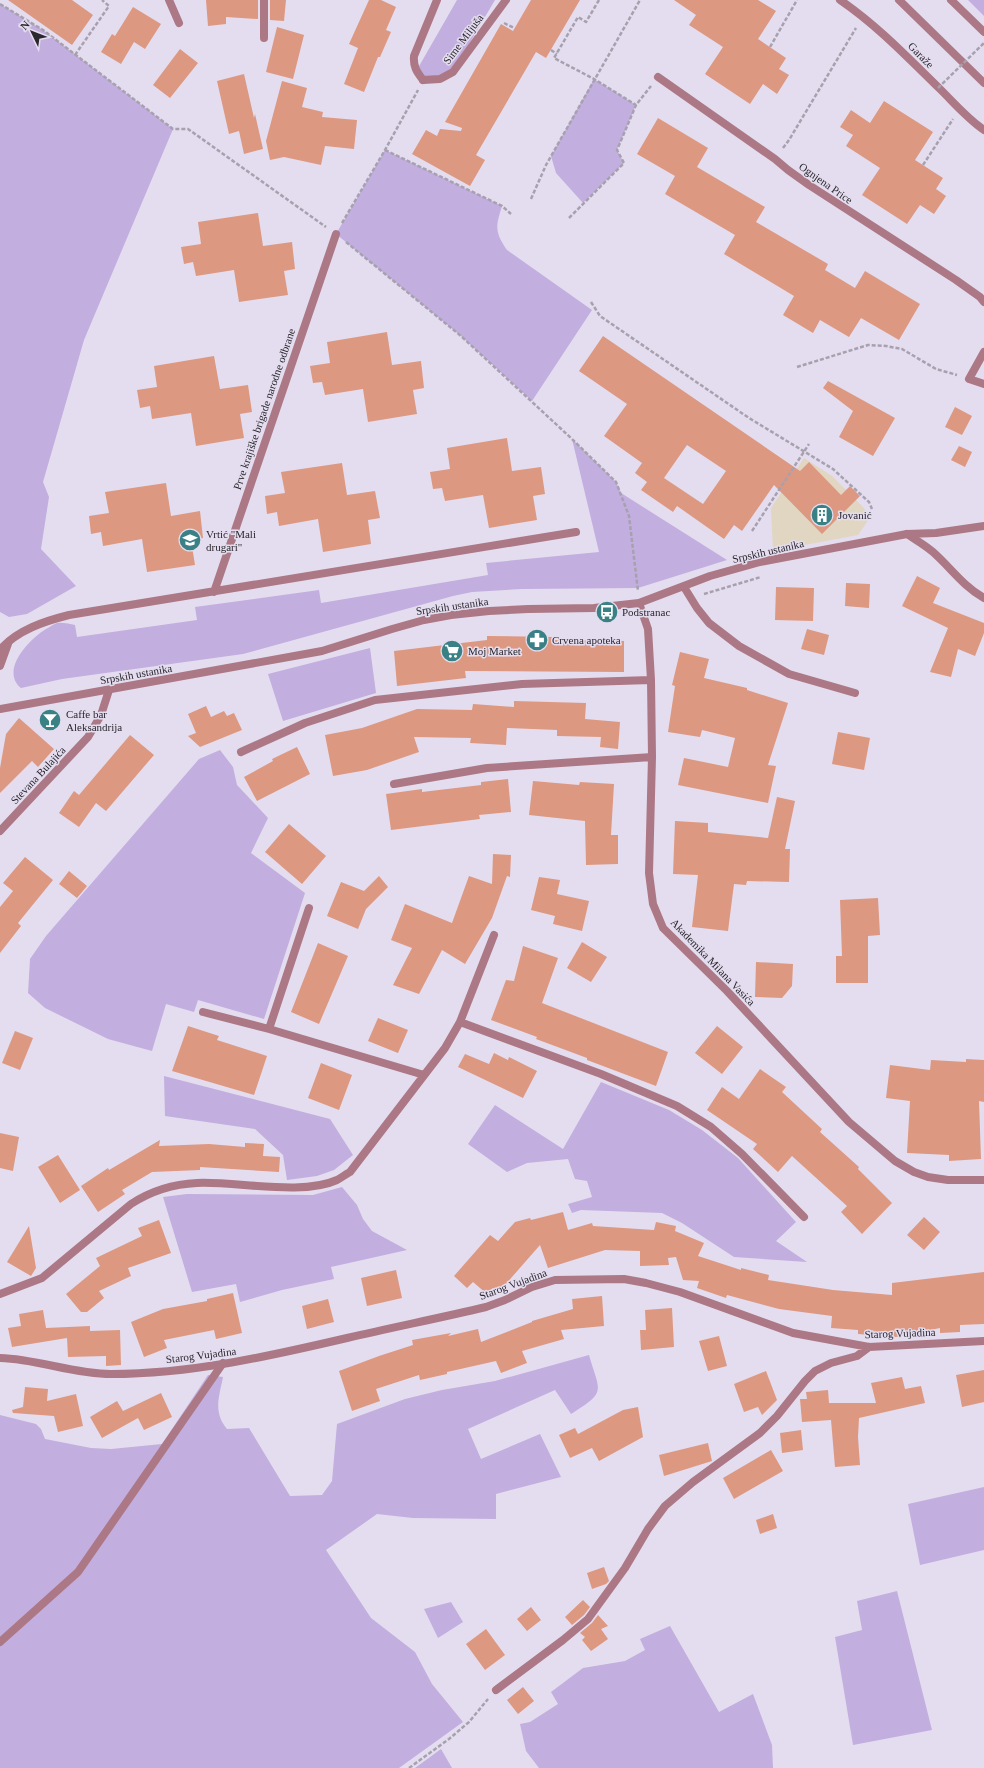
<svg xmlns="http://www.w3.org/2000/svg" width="984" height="1768" viewBox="0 0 984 1768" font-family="Georgia,serif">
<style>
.commercial{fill:#e1d6c1}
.green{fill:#c2aedf}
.building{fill:#dd9881;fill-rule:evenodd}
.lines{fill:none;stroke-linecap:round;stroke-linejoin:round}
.path{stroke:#a7a1af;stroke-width:2.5;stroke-dasharray:4 2;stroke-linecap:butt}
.service{stroke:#ac7885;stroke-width:8}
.minor{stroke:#ac7885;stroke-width:8}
.tertiary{stroke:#ac7885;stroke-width:8}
.path-bridge{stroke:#a7a1af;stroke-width:2.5;stroke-dasharray:4 2;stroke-linecap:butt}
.labels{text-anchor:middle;stroke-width:3;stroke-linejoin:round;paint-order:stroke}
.street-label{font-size:11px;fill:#2a272e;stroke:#e4ddef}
.poi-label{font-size:11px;fill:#2a272e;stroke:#e4ddef;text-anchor:start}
</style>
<rect width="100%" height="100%" fill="#e4ddef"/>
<path class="commercial" d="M804 458 832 476 864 508 868 516 867 522 858 535 773 551 771 508Z"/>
<path class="green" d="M457 0H495L453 71 438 77H425L418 68Z
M968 0H984V16Z
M0 4 43 30 173 129 84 340 43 482 49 497 41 549 76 586 27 614 9 617 0 612Z
M594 79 636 105 617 150 624 163 583 203 556 173 551 156Z
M385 150 502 206C496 226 494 231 507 250L592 310 532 401 461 336 336 234Z
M572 439 616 482 621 493 727 560 638 588 522 589 472 592 453 596 243 654 62 679 21 688C0 671 28 640 46 629 49 628 53 624 57 623 62 622 70 624 75 625L77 637 197 620 195 607 319 590 321 603 488 575 486 563 599 552Z
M370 648 376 693 283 721 268 674Z
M220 750 233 767 237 785 268 818 251 853 305 893 264 1019 198 1000 194 1012 166 1004 152 1051 108 1039 45 1008 28 993 30 959 46 936 199 759Z
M164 1076 330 1119 353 1155 334 1170 317 1176 287 1180 283 1155 255 1129 165 1116Z
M601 1082 669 1110 702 1130 738 1158 796 1222 776 1241 807 1262 734 1257 682 1223 662 1213 581 1210 572 1213 568 1204 592 1197 587 1181 575 1179 568 1159 527 1163 507 1172 468 1144 495 1105 563 1149Z
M342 1187 357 1205 363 1219 372 1231 407 1250 331 1267 334 1279 282 1290 240 1302 236 1284 192 1292 163 1197 187 1194 313 1195Z
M589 1355C600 1393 607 1391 571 1414L555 1390 468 1429 481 1459 540 1434 561 1477 496 1494V1519L413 1518 377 1514 326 1550 371 1618 415 1652 432 1684 463 1722 399 1768H0V1415L36 1424 41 1429 45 1439 91 1448 111 1449 162 1444 208 1375 223 1377C219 1397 213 1412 227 1429L249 1428 290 1496 322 1495 332 1481 337 1424 405 1399 442 1390 495 1381Z
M984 1487V1550L920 1565 908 1504Z
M897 1591 932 1730 853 1745 835 1637 862 1630 857 1601Z
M451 1602 463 1622 438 1638 424 1609Z
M670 1626 719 1712 753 1694 772 1745 773 1768H539L526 1751 520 1724 530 1722 558 1704 551 1692 583 1668 625 1661 645 1650 640 1639Z
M441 1749 452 1768H415Z"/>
<path class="building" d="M8 0H72L93 15 72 45Z
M206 0H258V19L226 17V24L208 26Z
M270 0H286L284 21 270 20Z
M369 0H381L396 7 386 30 391 32 380 57H378L364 92 344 84 358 48 349 44Z
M531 0H580L546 58 536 52 476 155 485 160 470 186 412 154 426 130 437 136 440 129 461 131 462 128 445 122 501 24 513 31Z
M674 0H758L776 11 758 39 786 58 779 69 789 75 777 94 763 84 750 104 705 74 723 47 689 25 696 15Z
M133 7 161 24 145 49 134 42 121 64 101 52 112 34 115 36Z
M277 27 304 35 293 79 266 72Z
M180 49 198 63 170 98 153 85Z
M244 74 254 118 255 114 263 149 244 154 239 131 229 134 217 81Z
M282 81 307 88 302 107 323 112 322 117 357 120 354 149 325 146 321 165 284 157 270 160 266 141Z
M884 101 933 132 915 160 943 178 936 189 946 196 934 214 920 205 907 224 862 195 880 168 846 146 853 135 840 127 851 110 870 123Z
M658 118 708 148 697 167 765 207 756 222 828 264 825 270 855 288 865 271 920 304 899 340 861 318 849 337 820 320 813 333 783 315 794 296 724 254 735 235 665 194 675 176 637 154Z
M258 213 263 246 292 242 295 269 284 271 288 295 239 302 234 270 196 276 193 262 184 264 181 247 201 244 198 222Z
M387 332 392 365 421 361 424 388 413 390 417 414 368 422 363 389 325 395 322 382 313 383 310 366 330 363 327 342Z
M603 336 800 471 809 462 841 495 850 486 860 496 822 534 774 485 742 531 734 525 724 539 677 506 673 512 641 490 647 482 635 473 642 463 604 436 627 404 579 371ZM687 445 726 471 703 504 664 478Z
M214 356 220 389 248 385 252 412 240 414 244 438 196 446 191 413 152 419 150 406 140 408 137 390 157 387 154 366Z
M828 381 895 418 873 456 839 437 853 411 823 388Z
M955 407 972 416 962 435 945 427Z
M507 438 512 471 541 467 545 494 533 496 537 520 489 528 483 495 445 501 442 488 433 489 430 472 450 469 447 448Z
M959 446 972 452 965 467 951 460Z
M342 463 347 495 375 491 380 518 368 520 371 544 323 552 318 519 279 526 277 512 267 514 265 496 285 493 281 472Z
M166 483 171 516 200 511 203 538 191 540 195 565 147 572 142 539 103 546 101 532 91 534 89 516 109 513 105 492Z
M917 576 940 588 933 603 984 623V633L975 656 958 649 951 677 930 672 948 628 902 606Z
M846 583 870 584 869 608 845 606Z
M776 587 814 588 813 621 775 620Z
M807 629 829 635 824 655 801 649Z
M487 636 554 637V640L624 641V672L465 671 466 678 397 686 394 651 487 640Z
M680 652 709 659 704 678 747 688V690L788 703 768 765 776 766 768 803 678 785 684 758 728 767 735 738 702 730 700 737 668 732 675 686 672 685Z
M514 701 586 703 585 719 620 722 618 749 600 747 601 737 557 736V730L507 728 506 745 470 743 471 738 414 737 419 752 367 770 333 776 325 735 362 728 417 709 472 710 473 704 514 707Z
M206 706 211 717 224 711 227 716 234 713 242 730 200 747 188 736 196 733 188 714Z
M19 718 54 749 38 767 32 761 0 793V768L6 734Z
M838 732 870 738 864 770 832 764Z
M130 735 154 755 106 811 96 803 79 827 59 813 74 791 79 795Z
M297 747 310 774 257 801 244 777 273 761 272 759Z
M508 779 511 812 479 815 480 819 391 830 386 794 422 789V792L481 785V782Z
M533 781 579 785 580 782 614 784 611 835H618V864L586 865 585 821 529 815Z
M777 797 795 801 785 849H790L789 882 747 881 746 885 734 884 728 931 692 927 698 875 673 874 675 821 708 823V832L768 838Z
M289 824 326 856 302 884 265 852Z
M493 854 511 855 510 877 507 876 492 918 465 964 442 950 419 994 393 985 412 948 391 940 405 904 452 923 469 876 492 884Z
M25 857 53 880 18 923 21 926 0 953V907L13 891 3 883Z
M69 871 87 886 77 898 59 884Z
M379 876 388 887 366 909 358 929 327 916 341 882 364 891Z
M539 877 560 880 557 894 589 901 582 931 553 924 555 916 531 910Z
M878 898 880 935 868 936V983H836V956H842L840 900Z
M582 942 607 957 591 982 567 968Z
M318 943 348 956 319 1024 291 1012Z
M523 946 558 958 542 1003 668 1052 656 1086 587 1060V1058L536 1039 537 1037 491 1020 506 980 514 981Z
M756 962 793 964 792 986 782 998 755 997Z
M378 1018 408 1030 398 1053 368 1041Z
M188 1026 219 1036 217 1040 267 1056 254 1095 172 1071Z
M717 1026 743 1047 722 1074 695 1053Z
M15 1031 33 1038 20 1070 2 1063Z
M494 1053 508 1060 509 1057 537 1071 523 1098 458 1067 465 1054 489 1064Z
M966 1059 984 1060V1102L979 1101 981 1159 949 1161V1155L907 1153 910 1101 886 1098 890 1065 930 1070 931 1060 966 1062Z
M321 1063 352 1075 339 1110 308 1098Z
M760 1069 786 1087 782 1092 822 1129 820 1132 859 1167 858 1169 892 1203 862 1234 841 1212 847 1206 792 1156 778 1172 753 1149 757 1144 707 1110 722 1087 739 1099Z
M0 1133 19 1137 13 1171 0 1168Z
M160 1140 159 1146 209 1144 245 1147V1143L264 1144 263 1156 280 1157 279 1172 200 1167V1170L152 1172 122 1190 125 1194 98 1212 81 1186 108 1168 109 1170Z
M58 1155 80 1190 60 1203 38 1167Z
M563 1212 568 1230 592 1223 593 1226 654 1230 656 1222 676 1226 675 1231 704 1243 698 1256 741 1270V1268L769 1275 768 1280 833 1290 892 1295V1283L984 1272V1324L960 1325V1332L940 1333V1328L896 1337 858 1334V1330L831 1328 832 1316 779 1309 727 1295 726 1298 697 1288 699 1281 683 1280 676 1257 668 1258 669 1265 640 1266V1251L605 1250 548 1268 540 1245 498 1293 493 1288 487 1294 473 1282 467 1288 454 1276 490 1235 498 1241 515 1222 530 1218 531 1220Z
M924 1217 940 1232 924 1250 907 1235Z
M159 1220 171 1253 128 1268 131 1276 99 1291 104 1298 87 1312H81L66 1294 100 1266 96 1258 142 1236 138 1228Z
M29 1226 36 1268 31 1276 7 1262Z
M396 1270 402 1298 367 1306 361 1278Z
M233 1293 242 1333 216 1339 214 1330 164 1340 167 1348 144 1357 131 1322 163 1309 207 1301V1299Z
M602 1296 604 1326 561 1330 564 1339 522 1351 527 1363 501 1373 496 1361 447 1372V1374L420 1380 419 1375 376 1389 380 1401 352 1411 339 1371 379 1356 413 1345 412 1340 451 1333 448 1336 478 1329 481 1342 532 1322V1321L573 1309 572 1299Z
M328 1299 334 1322 307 1329 302 1306Z
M672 1308 674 1347 641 1350 640 1330H646L645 1310Z
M43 1310 46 1328 90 1326V1331L120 1330 121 1365 106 1366V1356L68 1357 67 1338 12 1347 8 1328 21 1326 19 1314Z
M719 1336 727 1366 708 1371 699 1341Z
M984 1370V1402L962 1407 956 1375Z
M766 1371 777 1400 762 1415 758 1407 744 1412 734 1384Z
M902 1377 905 1389 921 1386 925 1403 859 1418 858 1437 860 1465 835 1467 831 1420 802 1422 800 1399H807L806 1392 828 1390 829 1403H876L871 1383Z
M25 1387 48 1389 47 1401 76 1394 83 1426 58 1432 54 1416 13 1413 12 1410 23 1407Z
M161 1393 172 1417 144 1430 138 1418 102 1438 90 1417 117 1401 123 1411Z
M638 1407 643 1437 599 1461 592 1448 570 1458 559 1435 575 1428 578 1434 623 1410Z
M801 1430 803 1450 782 1453 780 1433Z
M708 1443 712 1461 664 1476 659 1455Z
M771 1450 783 1471 734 1499 723 1478Z
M773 1514 777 1528 760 1534 756 1520Z
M604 1567 609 1581 606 1584 592 1589 587 1573Z
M583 1600 590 1607 584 1615 572 1625 565 1617Z
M531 1607 541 1620 527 1631 517 1619Z
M598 1615 608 1626 601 1629 608 1639 591 1651 582 1640 585 1637 580 1633 592 1623Z
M486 1629 505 1655 485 1670 466 1644Z
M523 1687 534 1701 518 1714 507 1700Z"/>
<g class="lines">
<path class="path" d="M599 0 586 22 578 17 554 58 594 79 636 105
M0 4 43 30 173 129H188L326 227
M504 23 514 28
M770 47 797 0
M551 50 557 54
M75 55 109 6 102 0
M783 148 789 140 856 28
M385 150 502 206 511 214
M923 165 953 119
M531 199 546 165 640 0
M569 218 624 163 617 150 636 105 651 86
M342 223 385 150 418 90
M346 242 461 336 572 439 616 482 629 516 638 591
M591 302 600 316 749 418 833 469 869 502 872 509
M797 367 868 345 886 346 902 349 936 369 957 375
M752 531 809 444
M704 594 761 577
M409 1768 449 1739 469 1722 488 1699"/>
<path class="service" d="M840 0C878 26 908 58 941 90 955 104 968 119 984 130
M899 0 984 83
M951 0 984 32
M658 77 775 159 788 170 809 185 956 280 980 297 984 302
M423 80 440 79 453 72 506 0
M984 352 969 379 984 384
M214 592 336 234
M0 650C17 630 45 621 69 615L576 532
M0 666 8 644
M0 1642 78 1572 223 1363"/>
<path class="minor" d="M169 0 179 23
M264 38V0
M423 80C417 72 413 67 414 56L437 0
M907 534C916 540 925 545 933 552 951 568 963 586 984 598
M684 587 697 608 709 623 739 646 789 674 855 693
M639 603 648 629 651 680 652 757 649 873 653 904 663 928 727 991 849 1122 895 1161 914 1172 928 1177 948 1180H984
M241 752 305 723 375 700 522 684 651 680
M394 784 487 768 652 757
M0 831 88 737 101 715 109 690
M309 908 269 1029 424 1075
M203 1012 269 1029
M460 1022 601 1074 677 1106 711 1127 742 1154 804 1217
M0 1294 42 1278 131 1204C151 1191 173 1184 197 1183 236 1181 302 1196 337 1180 341 1178 346 1174 350 1172L445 1048 460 1022 494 935
M0 1358C38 1359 73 1374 111 1374 191 1374 270 1356 347 1338 394 1327 440 1318 486 1307L505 1300 532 1287 555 1280 624 1279 646 1283 680 1292 793 1333 869 1347 984 1341
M496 1690 563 1640 588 1619 625 1568 648 1529 665 1506 693 1482 760 1433 777 1416 805 1381 815 1371 831 1363 857 1356 869 1347"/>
<path class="tertiary" d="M0 709 322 651 392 629 424 620 451 615 489 611 528 609 594 608 639 603 710 576 760 562 907 534 936 533 984 526"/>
<path class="path-bridge" d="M938 88 984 43"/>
</g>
<defs>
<g id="building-disc" transform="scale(1.15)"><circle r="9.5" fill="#398185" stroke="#e4ddef"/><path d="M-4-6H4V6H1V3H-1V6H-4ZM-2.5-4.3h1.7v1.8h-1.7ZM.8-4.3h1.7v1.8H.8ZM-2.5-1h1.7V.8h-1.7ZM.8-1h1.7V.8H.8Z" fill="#fff"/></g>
<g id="school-disc" transform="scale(1.15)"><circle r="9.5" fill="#398185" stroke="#e4ddef"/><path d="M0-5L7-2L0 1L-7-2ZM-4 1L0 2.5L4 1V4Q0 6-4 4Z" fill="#fff"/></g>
<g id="bus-disc" transform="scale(1.15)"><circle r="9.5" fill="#398185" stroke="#e4ddef"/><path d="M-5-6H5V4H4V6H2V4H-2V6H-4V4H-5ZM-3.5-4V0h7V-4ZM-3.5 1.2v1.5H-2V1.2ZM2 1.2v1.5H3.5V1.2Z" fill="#fff"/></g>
<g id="pharmacy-disc" transform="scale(1.15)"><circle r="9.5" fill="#398185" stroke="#e4ddef"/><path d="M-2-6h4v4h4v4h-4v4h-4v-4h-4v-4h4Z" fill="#fff"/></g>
<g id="supermarket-disc" transform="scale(1.15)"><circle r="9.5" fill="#398185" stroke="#e4ddef"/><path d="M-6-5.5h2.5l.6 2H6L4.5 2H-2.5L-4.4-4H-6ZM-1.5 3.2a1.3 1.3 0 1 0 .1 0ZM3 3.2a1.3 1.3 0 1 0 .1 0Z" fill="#fff"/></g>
<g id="bar-disc" transform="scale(1.15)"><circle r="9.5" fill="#398185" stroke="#e4ddef"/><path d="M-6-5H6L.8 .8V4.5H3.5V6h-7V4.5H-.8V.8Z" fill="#fff"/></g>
</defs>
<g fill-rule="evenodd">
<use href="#building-disc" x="822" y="515"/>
<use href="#school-disc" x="190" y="540"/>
<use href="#bus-disc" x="607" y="612"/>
<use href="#pharmacy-disc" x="537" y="640"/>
<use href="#supermarket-disc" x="452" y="651"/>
<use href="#bar-disc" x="50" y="720"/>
</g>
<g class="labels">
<g class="street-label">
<text transform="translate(463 39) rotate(-53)" y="4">Sime Miljuša</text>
<text transform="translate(921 55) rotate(45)" y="4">Garaže</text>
<text transform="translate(826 183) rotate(35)" y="4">Ognjena Price</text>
<text transform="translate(264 409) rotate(-71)" y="4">Prve krajiške brigade narodne odbrane</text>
<text transform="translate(768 551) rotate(-13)" y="4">Srpskih ustanika</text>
<text transform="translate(452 606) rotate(-8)" y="4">Srpskih ustanika</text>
<text transform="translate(136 674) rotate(-10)" y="4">Srpskih ustanika</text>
<text transform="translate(38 775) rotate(-47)" y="4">Stevana Bulajića</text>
<text transform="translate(713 962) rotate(46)" y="4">Akademika Milana Vasića</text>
<text transform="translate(513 1284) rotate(-20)" y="4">Starog Vujadina</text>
<text transform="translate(900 1333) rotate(-2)" y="4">Starog Vujadina</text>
<text transform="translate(201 1355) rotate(-7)" y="4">Starog Vujadina</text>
</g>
<g class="poi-label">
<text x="838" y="519">Jovanić</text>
<text x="206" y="538">Vrtić "Mali<tspan x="206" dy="13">drugari"</tspan></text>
<text x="622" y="616">Podstranac</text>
<text x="552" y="644">Crvena apoteka</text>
<text x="468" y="655">Moj Market</text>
<text x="66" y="718">Caffe bar<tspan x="66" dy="13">Aleksandrija</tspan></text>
</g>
</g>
<g transform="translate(32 32) rotate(313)" stroke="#e4ddef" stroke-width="3" paint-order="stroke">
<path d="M0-3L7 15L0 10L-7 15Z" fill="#2a272e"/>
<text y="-6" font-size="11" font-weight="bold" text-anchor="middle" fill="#2a272e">N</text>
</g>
</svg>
